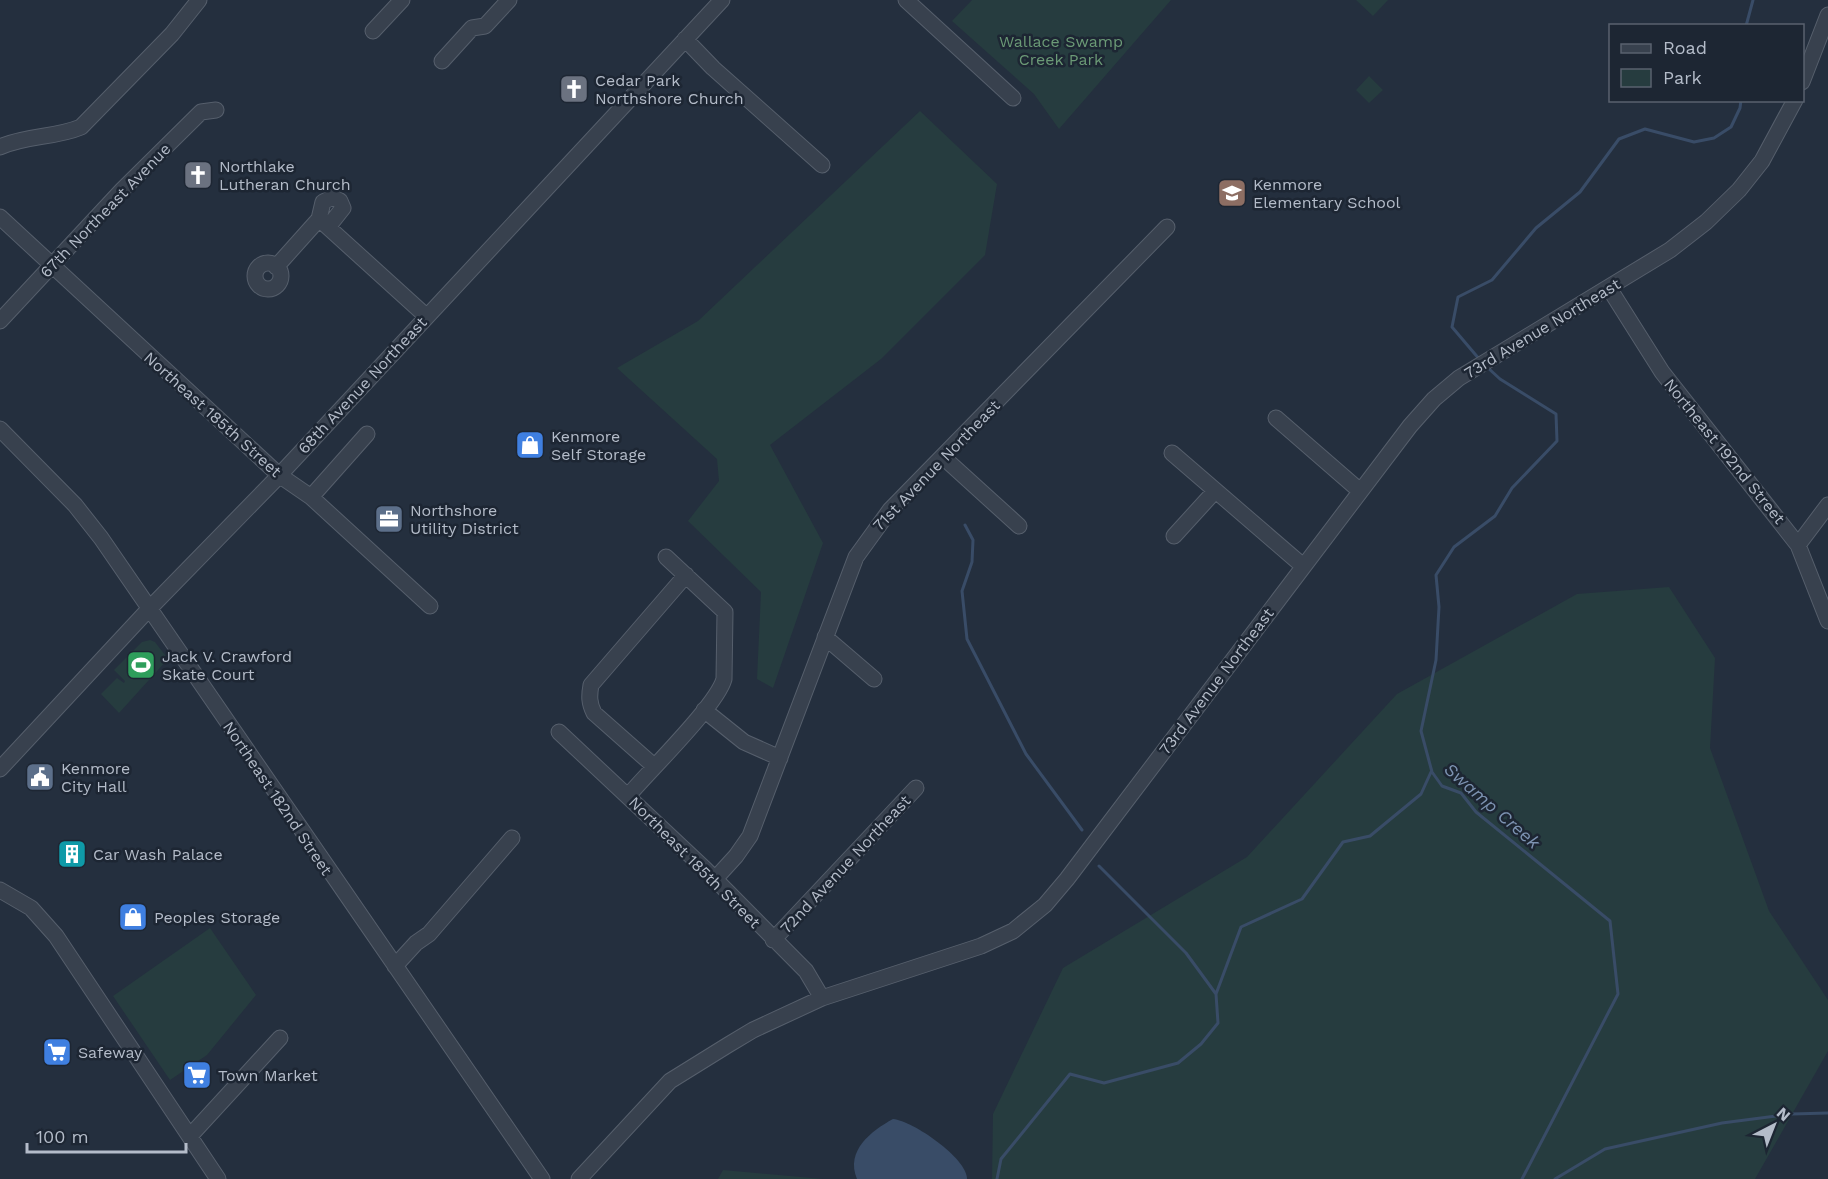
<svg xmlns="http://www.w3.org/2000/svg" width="1828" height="1179" viewBox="0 0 1828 1179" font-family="'Work Sans',sans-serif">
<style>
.green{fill:#263c3f}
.water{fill:#394c67}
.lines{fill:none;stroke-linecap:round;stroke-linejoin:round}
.stream{stroke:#394c67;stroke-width:3}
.minor-casing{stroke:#565f6c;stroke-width:17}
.minor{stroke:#38414e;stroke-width:15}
.labels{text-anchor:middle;stroke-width:5;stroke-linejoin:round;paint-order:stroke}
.park-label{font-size:16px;fill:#6b9a76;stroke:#1d2633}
.poi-label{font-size:16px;fill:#b4bcc9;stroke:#1d2633;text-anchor:start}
.street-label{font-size:16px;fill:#b4bcc9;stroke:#1d2633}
.water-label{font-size:18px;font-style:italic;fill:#7c92b1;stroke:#1d2633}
</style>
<rect width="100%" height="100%" fill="#242f3e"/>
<path class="green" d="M972 0H1171L1059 129 1034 94 952 21Z
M1356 0H1388L1373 16Z
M1369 76 1383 90 1369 103 1356 90Z
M920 111 997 184 985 255 881 359 770 445 823 543 773 688 757 679 761 592 688 521 719 481 717 459 617 368 698 321Z
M1669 587 1715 658 1710 748 1769 911 1828 1000V1051L1755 1179H992L993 1114 1063 968 1247 857 1397 694 1577 594Z
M150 640 155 642 168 659 119 713 101 694 117 678 124 683 125 681 114 670 142 642Z
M210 928 256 995 207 1055 170 1080 113 996Z
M723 1170 823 1179H718Z"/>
<path class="water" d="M893 1119C913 1121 967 1158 967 1179H857C845 1151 871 1131 893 1119Z"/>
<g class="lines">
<path class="stream" d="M1746 26 1753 0
M1480 360 1452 327 1458 297 1492 280 1536 228 1580 192 1619 139 1645 129 1694 142 1714 138 1731 127 1740 108 1741 100
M1487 367 1500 379 1556 414 1557 441 1512 488 1495 516 1454 547 1436 575 1439 607 1436 660 1421 731 1432 772 1442 786 1461 793 1476 812 1610 921 1618 994 1522 1179
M965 525 973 540 972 562 962 591 967 639 1026 754 1082 830
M1216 994 1241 927 1302 899 1343 842 1370 836 1421 794 1431 772
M997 1179 1001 1159 1070 1074 1104 1083 1178 1063 1201 1044 1218 1023 1216 994 1186 953 1099 866
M1555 1179 1605 1149 1722 1123 1792 1114 1828 1113"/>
<g class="minor-casing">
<path id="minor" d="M906 0 1013 98
M373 31 402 0
M685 39 713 68 822 165
M442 61 472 28 485 26 509 0
M1802 82 1828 15
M0 147C27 135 55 138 81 127L172 34 199 0
M0 217 279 475 311 497 430 606
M319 219 426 316
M255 276a13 13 0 1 1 26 0a13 13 0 1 1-26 0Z
M276 267 319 219 323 202 333 197 340 201 343 208 328 227
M1609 288 1662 372 1798 545 1828 621
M0 321 122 190 201 112 216 110
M1276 418 1360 491
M0 429 75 505 101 538 542 1179
M1172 453 1303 566
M943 457 1019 526
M311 497 367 434
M1174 536 1215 491
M1798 545 1828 505
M825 637 874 679
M704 710 744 742 780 758
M559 732 705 869 806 971 822 998
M654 766 594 713C589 703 589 696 591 685L686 575
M0 769 148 610 274 481 722 0
M628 796C649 771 717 705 724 679L725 612 666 557
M715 879 736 856 750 836 856 557 890 510 1167 227
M0 890 31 908 56 936 218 1179
M773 940 916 788
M395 966 416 943 429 934 512 838
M190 1136 280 1038
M579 1179 670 1081 728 1045 753 1030 822 998 981 946 1013 931 1045 905 1067 879 1410 426 1434 399 1459 378 1670 250 1706 222 1739 190 1762 161 1795 100"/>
</g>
<use href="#minor" class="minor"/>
</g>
<defs>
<g id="church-square" transform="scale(1.5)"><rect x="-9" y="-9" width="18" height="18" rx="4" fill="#6b7280" stroke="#1d2633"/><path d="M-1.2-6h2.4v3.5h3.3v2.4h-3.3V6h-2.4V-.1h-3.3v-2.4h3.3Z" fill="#fff"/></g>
<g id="school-square" transform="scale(1.5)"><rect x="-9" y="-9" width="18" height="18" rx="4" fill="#8d6e63" stroke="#1d2633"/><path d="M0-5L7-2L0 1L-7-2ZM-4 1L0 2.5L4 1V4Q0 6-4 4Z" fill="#fff"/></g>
<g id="shop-square" transform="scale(1.5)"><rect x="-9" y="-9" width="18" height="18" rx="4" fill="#3f7fe0" stroke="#1d2633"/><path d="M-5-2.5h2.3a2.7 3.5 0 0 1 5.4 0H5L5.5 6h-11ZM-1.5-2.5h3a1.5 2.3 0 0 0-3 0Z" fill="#fff"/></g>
<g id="office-square" transform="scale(1.5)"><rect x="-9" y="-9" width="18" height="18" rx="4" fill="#5c6f8a" stroke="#1d2633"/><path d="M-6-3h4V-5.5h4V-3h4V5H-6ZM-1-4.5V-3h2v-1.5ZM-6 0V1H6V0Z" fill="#fff"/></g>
<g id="stadium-square" transform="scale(1.5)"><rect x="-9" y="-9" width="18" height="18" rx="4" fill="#2e9e5b" stroke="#1d2633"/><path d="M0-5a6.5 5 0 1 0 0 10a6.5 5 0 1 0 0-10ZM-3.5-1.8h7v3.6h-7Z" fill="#fff"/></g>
<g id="civic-square" transform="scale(1.5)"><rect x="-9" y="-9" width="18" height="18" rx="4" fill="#5c6f8a" stroke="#1d2633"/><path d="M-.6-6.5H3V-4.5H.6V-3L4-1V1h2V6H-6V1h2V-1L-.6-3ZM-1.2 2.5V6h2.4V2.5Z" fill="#fff"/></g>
<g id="building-square" transform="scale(1.5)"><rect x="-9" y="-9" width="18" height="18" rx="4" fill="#0f9aa8" stroke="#1d2633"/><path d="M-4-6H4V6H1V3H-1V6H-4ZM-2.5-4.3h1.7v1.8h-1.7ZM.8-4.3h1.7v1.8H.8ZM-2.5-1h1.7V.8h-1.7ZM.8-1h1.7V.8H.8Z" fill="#fff"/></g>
<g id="supermarket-square" transform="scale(1.5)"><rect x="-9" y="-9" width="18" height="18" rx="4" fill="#3f7fe0" stroke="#1d2633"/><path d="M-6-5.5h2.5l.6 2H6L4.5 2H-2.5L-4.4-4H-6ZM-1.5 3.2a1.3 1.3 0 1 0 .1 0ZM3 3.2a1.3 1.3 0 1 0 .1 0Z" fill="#fff"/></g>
</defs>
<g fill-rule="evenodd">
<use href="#church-square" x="574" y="89"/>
<use href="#church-square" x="198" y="175"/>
<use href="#school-square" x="1232" y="193"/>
<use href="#shop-square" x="530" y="445"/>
<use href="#office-square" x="389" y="519"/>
<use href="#stadium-square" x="141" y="665"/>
<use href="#civic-square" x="40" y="777"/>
<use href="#building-square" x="72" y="854"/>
<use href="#shop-square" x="133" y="917"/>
<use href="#supermarket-square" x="57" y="1052"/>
<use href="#supermarket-square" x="197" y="1075"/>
</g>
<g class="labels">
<g class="park-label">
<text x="1061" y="47">Wallace Swamp<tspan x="1061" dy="18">Creek Park</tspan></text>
</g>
<g class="poi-label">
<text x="595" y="86">Cedar Park<tspan x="595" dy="18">Northshore Church</tspan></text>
<text x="219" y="172">Northlake<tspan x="219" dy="18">Lutheran Church</tspan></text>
<text x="1253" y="190">Kenmore<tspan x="1253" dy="18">Elementary School</tspan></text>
<text x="551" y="442">Kenmore<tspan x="551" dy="18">Self Storage</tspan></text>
<text x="410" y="516">Northshore<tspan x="410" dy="18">Utility District</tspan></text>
<text x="162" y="662">Jack V. Crawford<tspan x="162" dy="18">Skate Court</tspan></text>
<text x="61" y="774">Kenmore<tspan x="61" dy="18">City Hall</tspan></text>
<text x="93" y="860">Car Wash Palace</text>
<text x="154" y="923">Peoples Storage</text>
<text x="78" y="1058">Safeway</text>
<text x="218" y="1081">Town Market</text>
</g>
<g class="street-label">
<text transform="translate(105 210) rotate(-46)" y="6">67th Northeast Avenue</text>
<text transform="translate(1542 328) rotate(-31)" y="6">73rd Avenue Northeast</text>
<text transform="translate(362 385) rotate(-47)" y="6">68th Avenue Northeast</text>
<text transform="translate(213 414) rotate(42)" y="6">Northeast 185th Street</text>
<text transform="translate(1725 451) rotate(51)" y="6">Northeast 192nd Street</text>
<text transform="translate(936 465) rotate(-46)" y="6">71st Avenue Northeast</text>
<text transform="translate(1216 681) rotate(-53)" y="6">73rd Avenue Northeast</text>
<text transform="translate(278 798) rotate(56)" y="6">Northeast 182nd Street</text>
<text transform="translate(695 862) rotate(45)" y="6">Northeast 185th Street</text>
<text transform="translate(845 864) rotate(-47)" y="6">72nd Avenue Northeast</text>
</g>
<g class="water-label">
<text transform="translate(1492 806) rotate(41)" y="6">Swamp Creek</text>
</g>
</g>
<rect x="1609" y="24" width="195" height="78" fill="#1d2633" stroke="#59626f" stroke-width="1.5"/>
<rect x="1621" y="44" width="30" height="9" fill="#38414e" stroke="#59626f" stroke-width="1.5"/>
<text x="1663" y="54" font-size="18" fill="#b4bcc9">Road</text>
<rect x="1621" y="69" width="30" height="18" fill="#263c3f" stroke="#59626f" stroke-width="1.5"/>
<text x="1663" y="84" font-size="18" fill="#b4bcc9">Park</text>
<g transform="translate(1774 1125) rotate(42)" stroke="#1d2633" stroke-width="4.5" paint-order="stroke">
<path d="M0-4.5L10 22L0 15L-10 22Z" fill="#b4bcc9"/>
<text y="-9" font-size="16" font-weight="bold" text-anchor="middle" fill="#b4bcc9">N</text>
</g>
<path d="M27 1143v9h159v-9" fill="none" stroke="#b4bcc9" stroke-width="3"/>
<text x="36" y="1143" font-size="18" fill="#b4bcc9" stroke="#1d2633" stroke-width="4.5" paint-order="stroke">100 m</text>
</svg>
